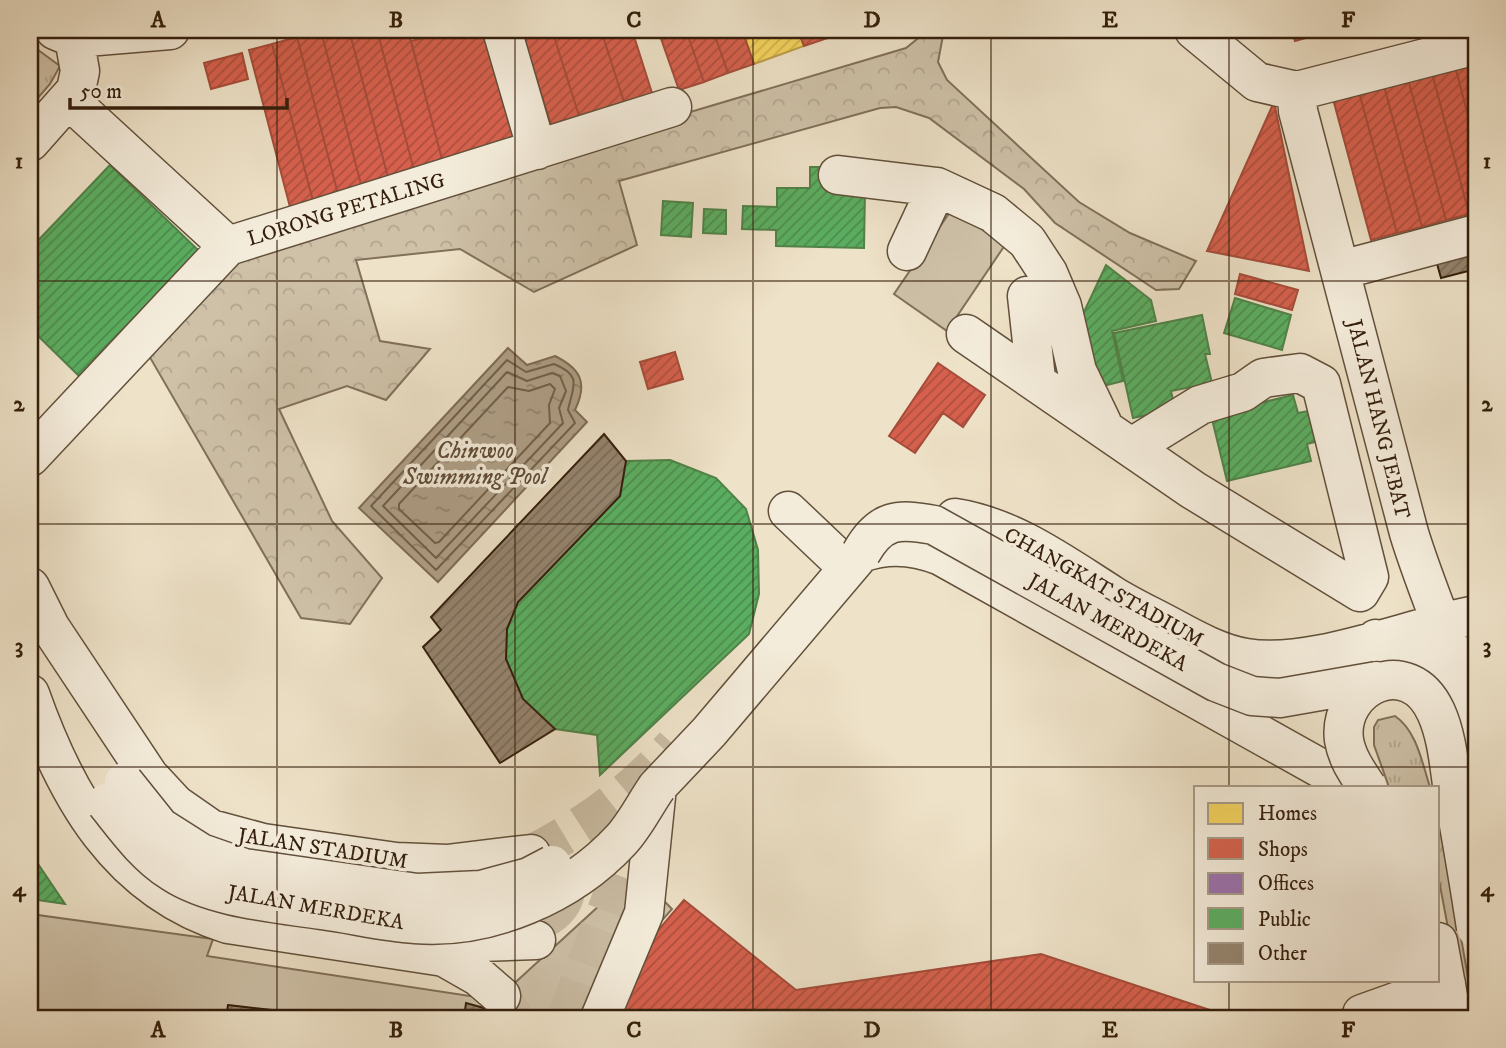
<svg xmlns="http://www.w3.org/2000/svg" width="1506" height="1048" viewBox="0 0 1506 1048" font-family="'IM FELL DW Pica',serif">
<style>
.grass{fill:url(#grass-tufts);stroke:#81705a;stroke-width:2}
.forest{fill:url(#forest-crowns);stroke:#81705a;stroke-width:2}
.park{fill:#cec1a8;stroke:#81705a;stroke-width:2}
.water{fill:url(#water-ripples);stroke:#7e6c56;stroke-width:2}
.homes{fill:url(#homes-hatch);stroke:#bc9e44;stroke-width:2}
.shops{fill:url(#shops-hatch);stroke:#a54c3a;stroke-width:2}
.offices{fill:url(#offices-hatch);stroke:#7b587b;stroke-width:2}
.public{fill:url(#public-hatch);stroke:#4f8348;stroke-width:2}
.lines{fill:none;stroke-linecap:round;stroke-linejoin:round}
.shore{stroke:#72604a;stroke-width:2}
.building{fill:url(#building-hatch);stroke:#341f0c;stroke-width:2}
.minor-tunnel{stroke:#c9bba2;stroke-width:38;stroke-dasharray:38 19;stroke-linecap:butt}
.minor-casing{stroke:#62503b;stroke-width:41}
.minor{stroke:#f4ecdb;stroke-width:38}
.minor-bridge-casing{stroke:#62503b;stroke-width:41;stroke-linecap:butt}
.minor-bridge{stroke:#f4ecdb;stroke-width:38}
.grid{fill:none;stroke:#341f0c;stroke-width:2;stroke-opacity:0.55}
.labels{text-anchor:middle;stroke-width:7;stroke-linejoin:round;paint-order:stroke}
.street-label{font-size:21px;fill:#341f0c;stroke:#f4ecdb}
.water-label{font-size:23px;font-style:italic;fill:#5f4c37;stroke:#f4ecdb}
.neatline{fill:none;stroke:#341f0c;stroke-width:2.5}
.grid-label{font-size:23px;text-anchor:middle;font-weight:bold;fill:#341f0c}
</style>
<defs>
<pattern id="grass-tufts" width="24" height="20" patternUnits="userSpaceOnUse" patternTransform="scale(1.75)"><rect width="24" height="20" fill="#cec1a8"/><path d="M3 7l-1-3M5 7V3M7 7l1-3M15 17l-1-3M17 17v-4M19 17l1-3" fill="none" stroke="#b2a58f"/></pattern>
<pattern id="forest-crowns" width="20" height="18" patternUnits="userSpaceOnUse" patternTransform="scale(1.75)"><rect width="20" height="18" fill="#cec1a8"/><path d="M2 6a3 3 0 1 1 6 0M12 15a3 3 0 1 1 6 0" fill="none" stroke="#b2a58f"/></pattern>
<pattern id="water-ripples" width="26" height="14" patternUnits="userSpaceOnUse" patternTransform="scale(1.75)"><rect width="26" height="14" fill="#afa088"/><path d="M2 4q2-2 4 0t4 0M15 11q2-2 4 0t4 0" fill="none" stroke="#8f826e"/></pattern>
<pattern id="homes-hatch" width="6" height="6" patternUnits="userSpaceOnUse" patternTransform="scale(1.75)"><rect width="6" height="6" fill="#f6d55c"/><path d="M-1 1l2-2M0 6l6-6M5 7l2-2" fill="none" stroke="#d4b64f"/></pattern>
<pattern id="shops-hatch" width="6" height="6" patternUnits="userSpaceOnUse" patternTransform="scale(1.75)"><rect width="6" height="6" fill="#d6604d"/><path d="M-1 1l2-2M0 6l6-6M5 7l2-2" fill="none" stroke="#ae4f3e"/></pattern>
<pattern id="offices-hatch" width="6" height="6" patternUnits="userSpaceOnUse" patternTransform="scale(1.75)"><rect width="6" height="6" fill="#9970ab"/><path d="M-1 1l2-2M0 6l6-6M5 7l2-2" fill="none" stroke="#7e5b8a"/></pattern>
<pattern id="public-hatch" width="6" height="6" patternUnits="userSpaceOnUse" patternTransform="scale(1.75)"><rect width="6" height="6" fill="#5aae61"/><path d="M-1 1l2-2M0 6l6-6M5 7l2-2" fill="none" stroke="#4b8d4e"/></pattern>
<pattern id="building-hatch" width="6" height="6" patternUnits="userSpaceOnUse" patternTransform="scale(1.75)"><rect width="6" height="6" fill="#95846e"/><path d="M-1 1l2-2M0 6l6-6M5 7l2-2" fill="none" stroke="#7a6b59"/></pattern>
</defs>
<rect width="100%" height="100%" fill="#eee2c8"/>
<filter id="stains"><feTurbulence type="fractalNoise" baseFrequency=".00286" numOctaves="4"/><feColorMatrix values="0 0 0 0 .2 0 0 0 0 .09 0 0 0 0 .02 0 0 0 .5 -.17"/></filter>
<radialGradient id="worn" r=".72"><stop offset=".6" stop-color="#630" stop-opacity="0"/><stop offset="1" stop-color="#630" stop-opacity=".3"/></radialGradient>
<path class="grass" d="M30 44 60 66 50 84 30 107Z
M1395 716C1417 731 1422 763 1430 787H1389L1374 745V727L1378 720Z
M1438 813 1443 834 1475 1018H1465L1438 875Z"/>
<path class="forest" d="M944 30 938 62 947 80 1079 202 1130 233 1196 261 1179 289 1156 290 1055 223 1024 189 929 118 896 107 880 108 619 181 637 245 534 292 460 249 356 260 380 341 430 349 386 400 347 386 279 409 332 521 382 578 350 624 301 618 148 354 252 242 906 48 927 31Z"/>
<path class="park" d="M952 209 1005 245 947 331 894 294Z
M636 872 672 909 642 943 614 1018H30V914L213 939 207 956 496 1000Z"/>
<path class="water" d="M508 348 527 365 555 356C581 369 588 383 575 410L587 422 438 582 359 508Z"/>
<path class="homes" d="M742 30H798L804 46 754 64Z"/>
<path class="shops" d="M327 30H349L389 181 362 188 321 31Z
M349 30H377L415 174 389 181Z
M377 30H408L444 167 415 174Z
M455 30H486L517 147 444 167 411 41Z
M521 30H552L580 119 552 128Z
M552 30H601L625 105 580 119Z
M601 30H632L653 96 625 105Z
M658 30H686L704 82 679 90Z
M686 30H713L728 73 704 82Z
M713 30H742L754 64 728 73Z
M798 30H825L828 38 804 46Z
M825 30H851L828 38Z
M1291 30H1319L1320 34 1295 41Z
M321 31 362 188 338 194 297 37Z
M297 37 338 194 313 201 272 44Z
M272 44 313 201 290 207 249 50Z
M242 53 248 79 211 89 204 63Z
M1476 61V146L1455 66Z
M1455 66 1476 146V212L1469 214 1432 73Z
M1432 73 1469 214 1446 220 1408 79Z
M1408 79 1446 220 1422 227 1384 86Z
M1384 86 1422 227 1397 233 1359 92Z
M1359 92 1397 233 1371 240 1333 99Z
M1274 102 1309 271 1207 251Z
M1240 274 1298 290 1292 310 1235 294Z
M675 352 683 379 648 389 640 362Z
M938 363 985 395 963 427 943 413 915 453 889 436Z
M684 900 796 990 1041 954 1234 1018H617L644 947Z"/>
<path class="offices" d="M1476 355V385L1468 357Z"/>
<path class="public" d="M110 165 198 250 79 376 30 328V249Z
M810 167H836L865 190 864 248 776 246V230L742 229 743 206 777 207V188H810Z
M663 201 693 203 691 237 661 235Z
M704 209 726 210V234L703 233Z
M1106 265 1151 300 1156 321 1112 331 1123 381 1099 387 1082 316Z
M1235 298 1291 315 1282 350 1224 333Z
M1202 315 1210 354H1205L1212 383 1171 391 1175 409 1133 418 1114 333Z
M1293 395 1298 413 1319 409 1326 439 1307 444 1311 461 1227 481 1211 415Z
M670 460 716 478 746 509 758 550 759 594 749 634 600 775 597 735 555 729 523 699 506 659 507 629 518 602 620 496 626 461Z
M30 852 65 904 30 899Z"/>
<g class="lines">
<path class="shore" d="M507 360 526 372 554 364C584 376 572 388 568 410L575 423 436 570 371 506Z
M507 372 527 381 552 373 560 376 566 391 559 408 563 423 436 558 383 506Z
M550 384 555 389 549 405 550 423 439 542 435 543 399 509V504L508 387 529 391Z"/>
</g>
<path class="building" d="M1476 243V269L1441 278 1434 253Z
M604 434 626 461 620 496 518 602 507 629 506 659 523 699 555 729 500 763 423 647 441 630 431 617Z
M466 1003 484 1008V1018H464Z
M228 1005 271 1010V1018H226Z"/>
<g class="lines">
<path class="minor-tunnel" d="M531 854C586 826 633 791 674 745
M489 937C526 927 577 920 565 870
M501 996 515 1018
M566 1018 630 847 638 814"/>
<g class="minor-casing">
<path id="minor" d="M55 30 74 38 170 30
M502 30 537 150
M1194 30 1257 82 1297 91 1476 45
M1297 91 1298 111 1409 533C1430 602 1464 669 1476 741
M68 99 228 246
M30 142 76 90 80 71 74 38
M838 175 937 187 993 213 1027 241 1048 273 1062 306 1077 371 1102 423
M907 251 937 187
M1341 270 1476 234
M1027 296 1036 379
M966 334 1193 490 1360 592 1369 577 1321 384 1300 373 1263 378 1243 392 1200 405 1132 447
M30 457 228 246 672 107
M788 511 848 568
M955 518C1013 527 1063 564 1112 595 1131 607 1153 617 1173 628 1195 640 1221 654 1246 658 1312 669 1410 627 1476 615
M30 587 50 627 149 776 175 804 211 829 263 843 396 862 447 864 531 854
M1376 639 1458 674
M30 694C66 796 118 890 228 924L444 957 479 977 501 996
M1438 942 1452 1018
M420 944 536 940
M600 1018 644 913 657 787 709 732 861 553C888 543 914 545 941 556L1354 787
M1361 1018 1362 1014 1446 984"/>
</g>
<use href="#minor" class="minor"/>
<g class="minor-bridge-casing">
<path id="minor-bridge" d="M861 553C880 519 898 518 934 525L1216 682 1252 696 1280 698 1377 681
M124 782 160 827 201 853 244 868 417 893 481 890 529 877 552 865
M1367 787C1357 772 1347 758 1344 740 1337 687 1408 651 1436 712 1447 736 1449 765 1453 791 1461 836 1469 882 1476 928
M106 803C126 828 145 855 172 872 211 898 275 903 321 910 352 914 384 922 415 924 490 930 571 894 621 840 635 825 645 804 657 787"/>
</g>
<use href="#minor-bridge" class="minor-bridge"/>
</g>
<path class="grid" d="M277 30V1018M515 30V1018M753 30V1018M991 30V1018M1229 30V787M30 281H1476M30 524H1476M30 767H1476M1229 980V1018"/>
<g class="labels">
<g class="street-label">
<text transform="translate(346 209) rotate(-17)" y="7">LORONG PETALING</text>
<text transform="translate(1379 419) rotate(76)" y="7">JALAN HANG JEBAT</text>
<text transform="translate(1104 587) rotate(29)" y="7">CHANGKAT STADIUM</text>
<text transform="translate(1108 622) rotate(29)" y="7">JALAN MERDEKA</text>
<text transform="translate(323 848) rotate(9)" y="7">JALAN STADIUM</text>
<text transform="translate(316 907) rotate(10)" y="7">JALAN MERDEKA</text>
</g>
<g class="water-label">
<text x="475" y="458">Chinwoo<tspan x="475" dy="26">Swimming Pool</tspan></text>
</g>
</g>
<rect width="1506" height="1048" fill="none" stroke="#eee2c8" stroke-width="77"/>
<rect x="1194" y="786" width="245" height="196" fill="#f4ecdb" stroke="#a79a88" stroke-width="2"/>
<rect x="1208" y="803" width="35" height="21" fill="#f6d55c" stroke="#a79a88" stroke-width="2"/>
<text x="1258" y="820" font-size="21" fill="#341f0c">Homes</text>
<rect x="1208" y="838" width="35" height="21" fill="#d6604d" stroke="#a79a88" stroke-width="2"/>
<text x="1258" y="856" font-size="21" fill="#341f0c">Shops</text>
<rect x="1208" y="873" width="35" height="21" fill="#9970ab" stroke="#a79a88" stroke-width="2"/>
<text x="1258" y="890" font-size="21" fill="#341f0c">Offices</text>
<rect x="1208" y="908" width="35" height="21" fill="#5aae61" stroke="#a79a88" stroke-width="2"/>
<text x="1258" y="926" font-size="21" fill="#341f0c">Public</text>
<rect x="1208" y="943" width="35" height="21" fill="#95846e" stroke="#a79a88" stroke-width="2"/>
<text x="1258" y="960" font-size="21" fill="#341f0c">Other</text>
<path d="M70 98v10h217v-10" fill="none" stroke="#341f0c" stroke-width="3.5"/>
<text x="80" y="98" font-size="21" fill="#341f0c" stroke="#f4ecdb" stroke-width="5" paint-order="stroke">50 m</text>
<rect x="38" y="38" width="1430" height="972" class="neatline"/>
<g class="grid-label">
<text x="158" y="27">A</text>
<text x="396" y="27">B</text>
<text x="634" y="27">C</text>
<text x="872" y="27">D</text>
<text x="1110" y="27">E</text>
<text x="1348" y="27">F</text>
<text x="19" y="168">1</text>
<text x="1487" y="168">1</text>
<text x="19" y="411">2</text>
<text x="1487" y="411">2</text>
<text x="19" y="653">3</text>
<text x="1487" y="653">3</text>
<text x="19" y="896">4</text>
<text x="1487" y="896">4</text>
<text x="158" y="1037">A</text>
<text x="396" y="1037">B</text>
<text x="634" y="1037">C</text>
<text x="872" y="1037">D</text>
<text x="1110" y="1037">E</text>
<text x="1348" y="1037">F</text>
</g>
<rect width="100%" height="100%" filter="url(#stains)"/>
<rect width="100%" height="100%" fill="url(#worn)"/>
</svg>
